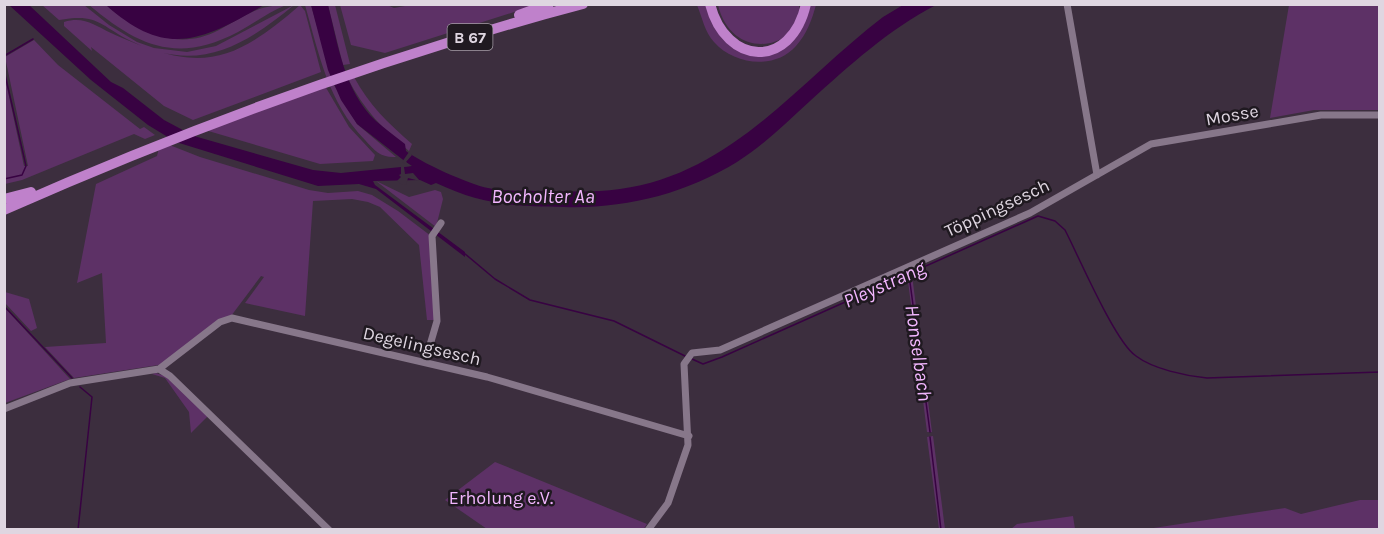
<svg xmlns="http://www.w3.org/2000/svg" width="1384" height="534" viewBox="0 0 1384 534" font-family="Karla,sans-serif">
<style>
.green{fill:#5d3166}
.water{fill:#380242}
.pier{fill:#3c2e3e}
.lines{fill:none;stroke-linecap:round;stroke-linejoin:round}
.stream{stroke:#380242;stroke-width:1.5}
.minor{stroke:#87778a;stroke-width:7}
.highway{stroke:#bf81cb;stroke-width:10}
.labels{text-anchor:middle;stroke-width:5;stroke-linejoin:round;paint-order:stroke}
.shield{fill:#1f1920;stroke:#a59da7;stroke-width:1.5}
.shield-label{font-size:16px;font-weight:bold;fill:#dfd6e1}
.street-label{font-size:18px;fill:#dfd6e1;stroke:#1f1920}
.park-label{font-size:18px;fill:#f2b6fe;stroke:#1f1920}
.water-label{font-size:20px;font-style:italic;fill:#f2b6fe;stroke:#1f1920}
</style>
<rect width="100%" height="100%" fill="#3c2e3e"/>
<path class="green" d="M416 4 536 5 385 53 351 45 340 5H387L394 8Z
M42 5H84L109 25 137 42 154 48 187 52 216 46 294 5C243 47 197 74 131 41 99 25 98 13 59 20Z
M89 5H106C138 32 178 52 219 30 244 17 256 5 286 5 269 12 254 23 238 32 177 64 138 46 89 5Z
M300 5 305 11 321 72 193 120 164 106 91 47 92 51 64 26V22C84 16 94 25 111 33 197 72 229 67 300 5Z
M305 5H311L334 85 357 124 396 157C381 158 375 151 365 140 328 102 319 54 305 5Z
M328 5H335L350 64 343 65Z
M697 5H708L726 42 777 51 807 5H816C812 19 807 34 796 46 775 70 734 65 714 42 705 33 702 17 697 5Z
M718 5H799C805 47 733 66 718 5Z
M1289 5H1379V110H1314L1270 118Z
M34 40 58 65 140 129 144 127 155 135 145 139 134 134 22 180 5 184V78L24 166H28L5 57Z
M354 77C369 105 388 123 412 144L409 151C384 131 363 108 348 79Z
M325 86 349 127 375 155 373 161 320 164 205 130Z
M167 144 200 157 309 190 328 193 358 191 372 195 398 211 431 236 435 320H427L419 245 380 207 368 202 352 199 313 201 305 316 245 303 264 277 261 276 231 316 165 364 74 378 45 347 106 343 102 273 77 283 96 184 157 156 159 148Z
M376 181 409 197 435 190 441 192 443 199 436 227Z
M912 275 932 432H927L908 281 904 279Z
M5 292 29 299 37 328 31 331 5 303Z
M5 308 70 379 5 403Z
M156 373 168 377 208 416 191 433 189 412 165 378 152 374Z
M933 436 945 529H939L927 437Z
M495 462 647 524 643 530 487 529 445 500Z
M1360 500H1379V529H1147L1285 508 1301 514Z
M1073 516 1075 529H1011L1017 524Z"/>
<path class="water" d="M9 5H29L111 82 123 88 164 120 194 136 313 170 341 173 411 166 357 124 341 100 328 70 311 5H328C338 44 344 91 376 121 385 129 395 136 405 144L406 151C418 161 470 185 488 188 504 192 522 190 538 191 565 191 593 193 620 189 732 174 799 81 883 17L903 5H936C888 30 850 65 810 101 787 122 764 145 737 162 685 194 624 209 564 207 512 206 483 205 436 183L431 185 420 180 373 181 375 185 465 252V257L376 189 359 184 318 186 176 142 148 125 91 80Z
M106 5H264C202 41 166 59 106 5Z"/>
<path class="pier" d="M409 152 412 155 406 162 412 166 404 167 405 174 413 173 420 181 408 178 406 185 401 184 397 181 401 177 399 175 401 174V164H405L402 162Z"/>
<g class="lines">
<path class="stream" d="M4 56 33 39
M4 70 26 166 22 175 4 179
M464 253 495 279 530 300 614 321 685 356
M909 275 930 432
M4 306 72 378
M692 359 703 364 722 357 1038 216 1055 221 1065 230C1079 257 1115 342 1136 356 1153 369 1186 376 1207 378L1380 372
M930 437 941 530
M78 530 92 397 80 387"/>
<path class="minor" d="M1067 4 1097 175
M425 362 437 321 432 236 441 223
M159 369 170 376 329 530
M4 409 70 383 159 369 220 322 232 318 487 377 689 436
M648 530 668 503 688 445 684 364 692 353 720 350 1030 213 1151 144 1321 115H1380"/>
<path class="highway" d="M710 4C726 66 791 70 806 4
M519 15 549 4
M4 199 31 192
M4 210C192 127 385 56 583 4"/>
</g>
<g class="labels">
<rect class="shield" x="447.5" y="24" width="45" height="26" rx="4.5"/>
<g class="shield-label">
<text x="470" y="43">B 67</text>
</g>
<g class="street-label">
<text transform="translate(1232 115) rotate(-10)" y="6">Mosse</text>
<text transform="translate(997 208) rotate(-25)" y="6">Töppingsesch</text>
<text transform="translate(422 346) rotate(13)" y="6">Degelingsesch</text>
</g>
<g class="park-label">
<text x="501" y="504">Erholung e.V.</text>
</g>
<g class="water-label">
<text x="543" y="203">Bocholter Aa</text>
<text transform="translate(884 284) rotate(-24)" y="7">Pleystrang</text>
<text transform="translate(919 353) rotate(82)" y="7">Honselbach</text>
</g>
</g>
<rect width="1384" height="534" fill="none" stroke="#dfd6e1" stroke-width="12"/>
</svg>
